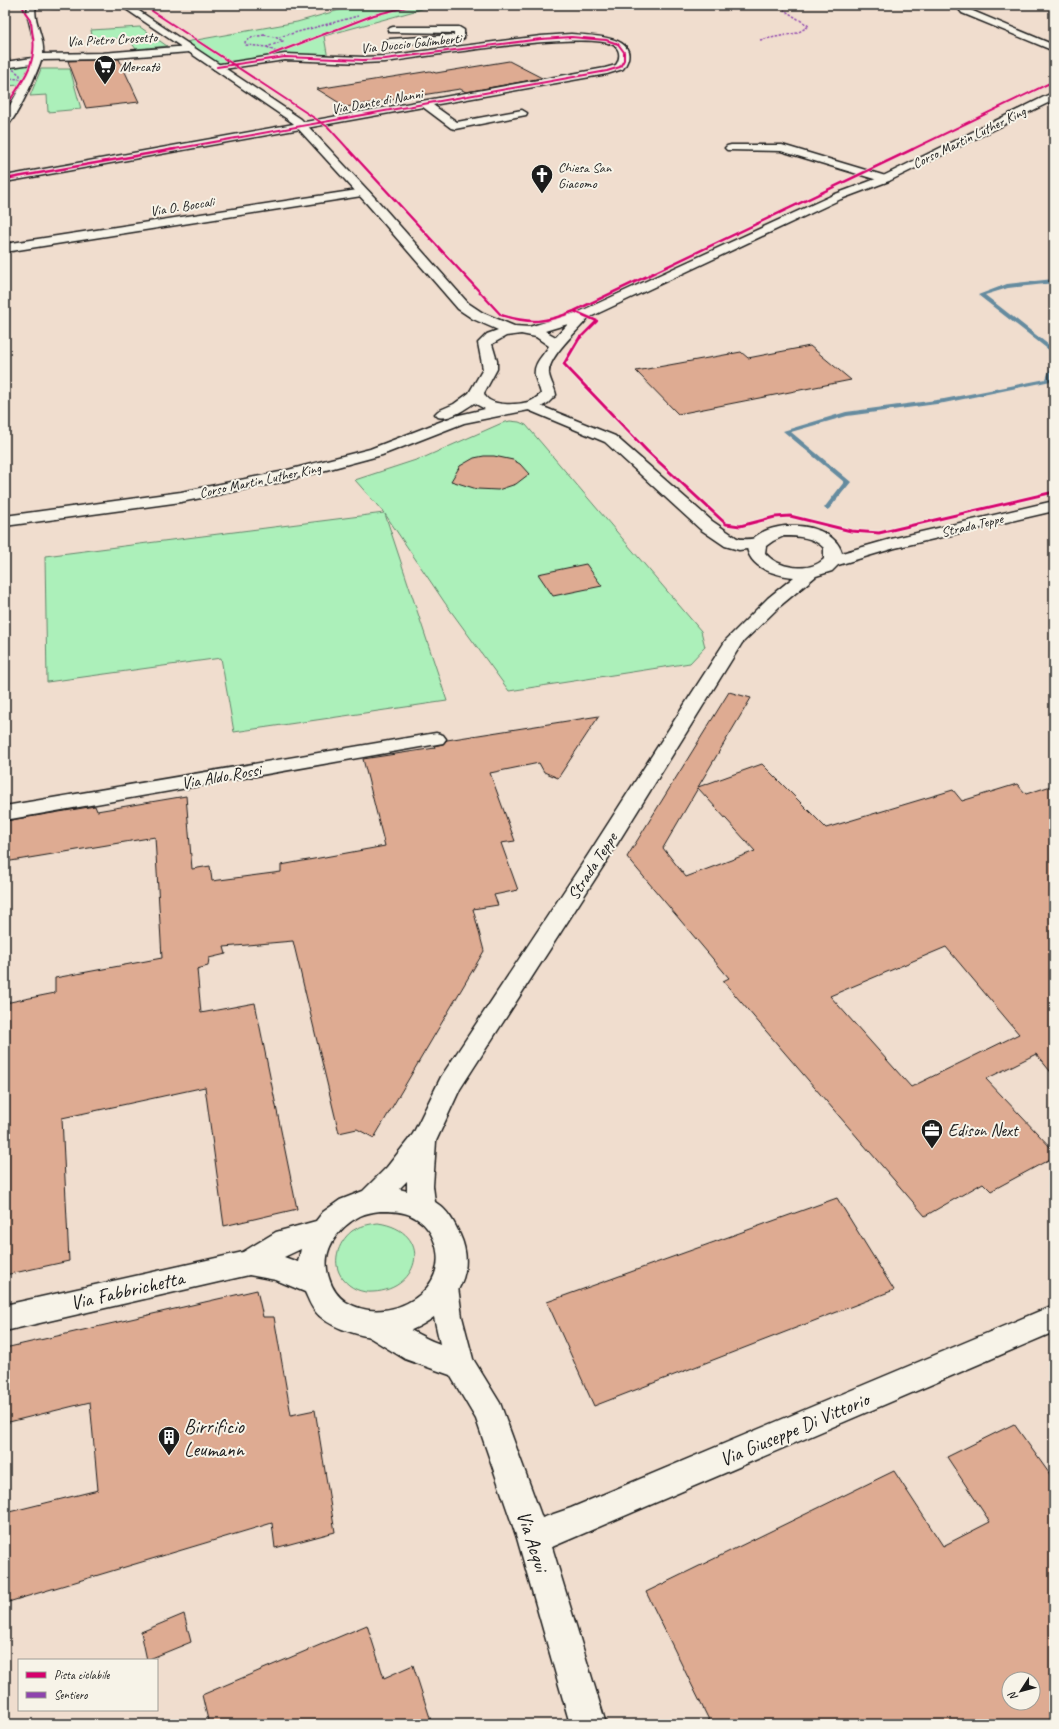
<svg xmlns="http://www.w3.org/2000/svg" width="1059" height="1729" viewBox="0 0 1059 1729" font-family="Caveat,sans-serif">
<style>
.green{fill:#acf0ba;stroke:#64866b}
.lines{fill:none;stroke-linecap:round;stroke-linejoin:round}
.stream{fill:#658b9f;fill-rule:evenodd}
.building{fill:#deab92;stroke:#1c1c1c;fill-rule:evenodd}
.street-casing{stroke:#1c1c1c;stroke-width:3}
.secondary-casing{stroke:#1c1c1c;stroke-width:3}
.street{fill:#f7f3e8;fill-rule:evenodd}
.secondary{fill:#f7f3e8;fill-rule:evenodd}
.quiet{stroke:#8e44ad;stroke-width:1.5;stroke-dasharray:2.5 1.5;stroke-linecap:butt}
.cycleway-far2-casing{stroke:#f7f3e8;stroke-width:3}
.cycleway-far1-casing{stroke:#f7f3e8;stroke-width:4}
.cycleway-casing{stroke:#f7f3e8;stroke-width:5}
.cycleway-far2{stroke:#d6006c;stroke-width:2}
.cycleway-far1{stroke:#d6006c;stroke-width:2.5}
.cycleway{stroke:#d6006c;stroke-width:3}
.labels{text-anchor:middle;stroke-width:4;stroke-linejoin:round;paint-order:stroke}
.far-street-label{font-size:14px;fill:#1c1c1c;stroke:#f7f3e8}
.far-poi-label{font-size:14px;fill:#1c1c1c;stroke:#f7f3e8;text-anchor:start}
.street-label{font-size:17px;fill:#1c1c1c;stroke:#f7f3e8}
.poi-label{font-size:17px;fill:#1c1c1c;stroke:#f7f3e8;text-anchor:start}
.near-street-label{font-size:20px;fill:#1c1c1c;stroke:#f7f3e8}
.near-poi-label{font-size:20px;fill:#1c1c1c;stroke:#f7f3e8;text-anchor:start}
</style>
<rect width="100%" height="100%" fill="#f0ddce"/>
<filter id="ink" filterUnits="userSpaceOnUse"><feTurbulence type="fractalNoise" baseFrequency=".025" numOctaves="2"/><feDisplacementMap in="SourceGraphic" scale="8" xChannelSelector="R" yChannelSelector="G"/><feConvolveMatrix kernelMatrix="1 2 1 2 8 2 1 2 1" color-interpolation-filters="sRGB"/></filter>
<g filter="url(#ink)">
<path class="green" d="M357 5H443L429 7 324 36 328 59 285 57 217 67 180 43 297 22Z
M140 27 167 46 136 49 128 38 93 40 91 30Z
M31 62 21 85 5 86V66Z
M41 69H70L81 109 48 112 47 95 30 96Z
M510 421 519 422 526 425 701 631 705 647 690 663 509 691 445 603 385 514 447 701 234 732 221 658 47 682 45 556 384 513 355 480 425 457 502 423Z
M378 1223C434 1231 421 1290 373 1292 361 1293 350 1288 343 1279 331 1264 337 1243 352 1231 360 1226 369 1224 378 1223Z"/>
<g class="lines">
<path class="stream" d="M1054 279V283L1008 288 985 295 1054 349V354L978 295 1007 284Z
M1054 363V374L1051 381 944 403 847 416 791 432 851 482 829 509 827 510 824 508 844 482 783 431 846 412 944 399 1046 379 1051 365Z"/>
</g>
<path class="building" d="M119 59 139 102 86 108 68 61Z
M509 61 542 78 466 92 460 89 346 107 317 89 430 71 436 73Z
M810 346 851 380 678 414 636 371 741 352 748 358Z
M484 456H494L513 460 520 464 529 474 516 484 498 490 477 489 451 481 460 466 474 458Z
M586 564 602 586 553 596 538 574Z
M729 692 751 698 698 787 762 764 826 828 953 790 962 801 1017 784 1026 794 1054 785V1076L1036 1054 986 1079 1054 1151V1157L991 1191 983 1183 925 1216 723 981 729 978 627 857ZM698 788 755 851 686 877 663 848ZM946 947 1019 1034 911 1087 830 996Z
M599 716 558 778 544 772 539 763 490 773 515 841 501 843 518 890 494 895 498 905 473 909 484 951 374 1138 357 1129 339 1133 293 941 224 947 226 954 209 958 208 966 197 969 201 1013 255 1003 297 1209 224 1226 205 1087 62 1118 69 1261 5 1275V1003L55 993V978L162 958 155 837 5 862V821L95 806 97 811 186 796 192 869 210 866 212 881 281 872V865L385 846 363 759 435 748 434 746 443 744 447 740Z
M837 1198 894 1290 594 1406 547 1302Z
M257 1290 263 1317H274L291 1415 315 1410 335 1532 275 1548 272 1523 5 1603V1513L98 1490 90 1402 5 1423V1348Z
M1014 1424 1054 1480V1724H711L646 1592 894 1471 943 1546 990 1522 947 1457ZM1009 1679H1033V1703H1009Z
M184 1614 191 1642 147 1660 141 1632Z
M367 1625 384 1678 413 1665 432 1724H209L202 1695Z"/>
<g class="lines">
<g class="street-casing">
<path id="street" d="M28 5H36C32 20 45 37 43 54L102 53 189 46 194 49 189 52 102 59 41 60C38 71 14 125 5 127V114L21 86 31 64 5 68V62L32 58 33 56 34 42 27 13Z
M41 5H78C74 9 45 9 41 5Z
M963 5H977L968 9 1054 45V51L962 13 958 8Z
M393 27H459L464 30V38L459 41 387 44 385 42 387 40 390 39 454 35V33L390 32 388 30 390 28Z
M571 34C591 36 646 35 623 69L607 74 433 105 457 122 522 110 527 113 526 115 455 129 451 128 423 107 5 182V176L605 68 616 65C620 59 621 51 615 46 591 29 422 57 385 62L363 63 285 60 217 70 214 69 212 67 214 65 285 54 363 57 385 56 541 36Z
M731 145H782L889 177 891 179 889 181H881L781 151 727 150 725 148 727 146Z
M364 189 368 191 370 193 368 195 5 252V244Z
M531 402 615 436 712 521 737 538C745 541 754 537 763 539L766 543 763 547 739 550 725 546 700 529 605 442 526 409 524 406 526 403Z
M436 733 443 735 446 739 443 743 5 820V806Z
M444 1274 454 1278 458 1287 462 1317 473 1359 500 1403 542 1518 571 1508 1054 1305V1332L552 1547 606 1724H570L517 1538 476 1419 450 1375 405 1359 364 1334 359 1325 364 1316 374 1312C397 1320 417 1336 440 1344L434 1317 430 1287 434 1278Z"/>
</g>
<g class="secondary-casing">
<path id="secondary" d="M120 5H130L301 119 376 199 468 303 483 313 514 326 529 327 579 312 833 195 881 177 1050 94 1054 93V100L889 181 841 199 588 318C578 331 547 357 549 374 550 381 555 388 556 395L548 403 539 408 464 423 382 455 281 482 181 502 5 526V516L181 492 280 472 370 449 455 416 485 409 474 403C464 410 450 420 438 417L435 414 438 411 454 404 469 393 483 369 478 343 487 334 498 330 473 319 458 309 368 205 293 123ZM568 324 556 337 545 331ZM521 334 536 337 549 346C544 355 533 363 535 375 536 382 540 388 541 394 537 397 533 401 528 402 517 405 487 407 484 393L497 369V361L492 344 506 336Z
M1054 501V511L895 548 838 565 832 571 816 576 780 606 742 643 604 865 460 1089 436 1141 433 1186 435 1202C448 1210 454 1222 460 1235 482 1283 438 1326 393 1336 375 1340 359 1335 342 1329 332 1325 322 1320 315 1311 310 1305 308 1298 305 1292L276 1280 249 1275 5 1331V1305L243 1252 276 1232 316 1221 323 1212 340 1200 363 1191 387 1167 413 1134 441 1077 588 855 726 640 768 598 794 577C776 575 751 569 747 548 760 516 833 519 842 553L891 539ZM784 536C799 536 813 537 824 548V559C810 573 778 569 765 553L766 546 773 541ZM407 1181V1191L399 1189ZM380 1211C390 1211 401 1211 410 1215 420 1219 429 1228 433 1238 456 1290 388 1328 346 1302 337 1296 332 1288 329 1278 320 1252 337 1228 360 1216 366 1213 373 1212 380 1211ZM301 1249 298 1262 284 1257Z"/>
</g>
<use href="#street" class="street"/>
<use href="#secondary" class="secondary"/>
<path class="quiet" d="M264 35 275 37 283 41 267 47 246 45 245 42 253 37Z
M279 37 358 16
M760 40 797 33 809 26 784 10
M267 47 278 53
M5 69 14 70 20 75V79L5 78"/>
<g class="cycleway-far2-casing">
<path id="cycleway-far2" d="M143 5 328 127 349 150
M270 55 374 15 414 5
M5 107C22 82 39 63 32 31 32 27 31 22 29 18 26 13 23 12 23 5
M169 150 607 71 620 67 624 60V52L618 44 606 40 571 37 541 39 385 59 363 60 285 57 217 67
M911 150 1054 81"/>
</g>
<g class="cycleway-far1-casing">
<path id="cycleway-far1" d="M348 149 501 315C530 324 546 323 574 311L913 149
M5 179 175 149
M574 311 597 321 580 338"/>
</g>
<g class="cycleway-casing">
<path id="cycleway" d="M580 337 564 364 647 451 726 524 740 526 775 517 790 516 851 531 879 533 1054 492"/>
</g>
<use href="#cycleway-far2" class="cycleway-far2"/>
<use href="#cycleway-far1" class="cycleway-far1"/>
<use href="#cycleway" class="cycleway"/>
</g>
</g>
<defs>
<g id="supermarket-pin" transform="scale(1.15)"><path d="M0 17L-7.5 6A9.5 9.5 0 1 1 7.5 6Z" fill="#1c1c1c" stroke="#f7f3e8"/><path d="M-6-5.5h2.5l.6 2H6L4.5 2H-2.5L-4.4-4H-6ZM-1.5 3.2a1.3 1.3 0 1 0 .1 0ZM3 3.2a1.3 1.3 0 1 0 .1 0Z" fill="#fff"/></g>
<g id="church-pin" transform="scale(1.15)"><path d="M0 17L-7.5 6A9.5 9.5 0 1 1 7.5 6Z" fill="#1c1c1c" stroke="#f7f3e8"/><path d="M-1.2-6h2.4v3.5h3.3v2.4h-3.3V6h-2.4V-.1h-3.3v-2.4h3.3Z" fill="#fff"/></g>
<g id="office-pin" transform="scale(1.15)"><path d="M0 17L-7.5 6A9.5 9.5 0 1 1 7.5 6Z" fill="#1c1c1c" stroke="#f7f3e8"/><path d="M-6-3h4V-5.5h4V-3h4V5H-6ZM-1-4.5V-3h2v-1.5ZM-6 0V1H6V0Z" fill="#fff"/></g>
<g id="building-pin" transform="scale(1.15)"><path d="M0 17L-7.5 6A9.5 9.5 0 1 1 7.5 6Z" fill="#1c1c1c" stroke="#f7f3e8"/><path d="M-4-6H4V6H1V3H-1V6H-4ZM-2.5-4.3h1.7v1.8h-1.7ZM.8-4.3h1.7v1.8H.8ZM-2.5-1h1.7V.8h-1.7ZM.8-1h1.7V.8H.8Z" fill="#fff"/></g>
</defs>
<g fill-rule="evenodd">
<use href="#supermarket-pin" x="105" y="66"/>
<use href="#church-pin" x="542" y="175"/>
<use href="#office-pin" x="932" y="1130"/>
<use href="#building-pin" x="169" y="1437"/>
</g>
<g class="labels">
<g class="far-street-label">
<text transform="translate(112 39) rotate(-3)" y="5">Via Pietro Crosetto</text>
<text transform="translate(411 43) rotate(-6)" y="5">Via Duccio Galimberti</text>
<text transform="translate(377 101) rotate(-10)" y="5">Via Dante di Nanni</text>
<text transform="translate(969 137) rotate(-26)" y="5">Corso Martin Luther King</text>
<text transform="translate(182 206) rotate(-9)" y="5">Via O. Boccali</text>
<text transform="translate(260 480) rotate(-12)" y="5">Corso Martin Luther King</text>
<text transform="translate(972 525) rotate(-13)" y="5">Strada Teppe</text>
</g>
<g class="far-poi-label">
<text x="120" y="71">Mercatò</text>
<text x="558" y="172">Chiesa San<tspan x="558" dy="16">Giacomo</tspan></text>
</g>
<g class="street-label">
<text transform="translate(221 776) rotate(-10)" y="6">Via Aldo Rossi</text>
<text transform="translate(592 866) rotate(-57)" y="6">Strada Teppe</text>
</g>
<g class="poi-label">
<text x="948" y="1136">Edison Next</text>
</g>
<g class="near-street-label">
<text transform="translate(127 1290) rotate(-13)" y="7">Via Fabbrichetta</text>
<text transform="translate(794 1429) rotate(-23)" y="7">Via Giuseppe Di Vittorio</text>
<text transform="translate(533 1541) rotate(72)" y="7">Via Acqui</text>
</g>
<g class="near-poi-label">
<text x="184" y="1433">Birrificio<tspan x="184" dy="23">Leumann</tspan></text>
</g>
</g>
<rect width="1059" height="1729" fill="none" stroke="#f7f3e8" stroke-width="20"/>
<rect x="10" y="10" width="1039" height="1709" fill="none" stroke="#1c1c1c" stroke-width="1.5" filter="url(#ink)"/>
<rect x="18" y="1659" width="140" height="52" fill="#f7f3e8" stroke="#9f9d96"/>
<rect x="26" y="1672" width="20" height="6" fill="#d6006c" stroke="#9f9d96"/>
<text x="54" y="1679" font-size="12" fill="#1c1c1c">Pista ciclabile</text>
<rect x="26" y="1692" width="20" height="6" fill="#8e44ad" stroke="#9f9d96"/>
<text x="54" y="1699" font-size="12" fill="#1c1c1c">Sentiero</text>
<g transform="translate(1021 1691) rotate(234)"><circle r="19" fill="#f7f3e8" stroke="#9f9d96"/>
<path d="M0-3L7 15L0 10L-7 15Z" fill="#1c1c1c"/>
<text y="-6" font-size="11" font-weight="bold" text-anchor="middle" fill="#1c1c1c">N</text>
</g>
</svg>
